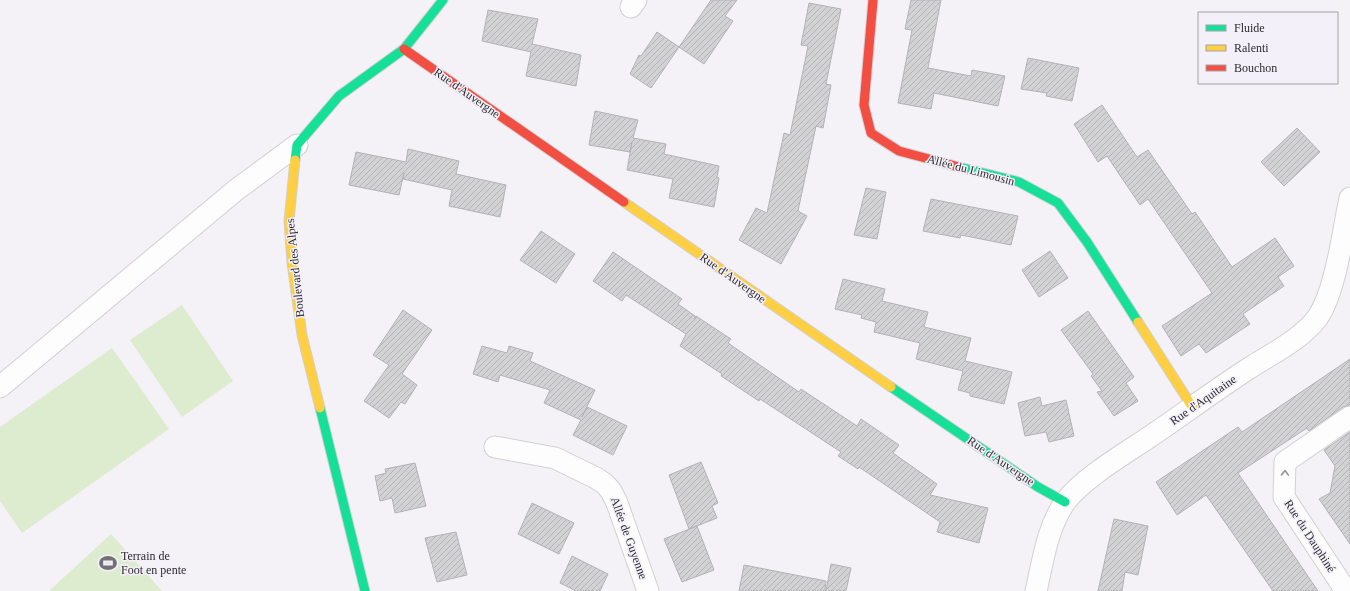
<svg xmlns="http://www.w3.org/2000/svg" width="1350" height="591" viewBox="0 0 1350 591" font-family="Georgia,serif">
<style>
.green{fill:#ddebce}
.building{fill:url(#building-hatch);stroke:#b3b2b6}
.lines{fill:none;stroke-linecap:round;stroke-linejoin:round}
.street-casing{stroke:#d1d0d4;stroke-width:23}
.fast-casing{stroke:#d1d0d4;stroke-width:11}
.slow-casing{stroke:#d1d0d4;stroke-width:11}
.jam-casing{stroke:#d1d0d4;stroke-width:11}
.street{stroke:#fdfdfe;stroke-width:21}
.fast{stroke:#16e098;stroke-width:9}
.slow{stroke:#ffcf43;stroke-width:9}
.jam{stroke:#f24e42;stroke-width:9}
.oneway{stroke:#959496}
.labels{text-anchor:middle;stroke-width:3;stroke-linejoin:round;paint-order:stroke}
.street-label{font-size:12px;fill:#2d2c2f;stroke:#f3f0f9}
.poi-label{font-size:12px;fill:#2d2c2f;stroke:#f3f0f9;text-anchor:start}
</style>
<defs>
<pattern id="building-hatch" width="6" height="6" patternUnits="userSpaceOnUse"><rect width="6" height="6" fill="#d2d1d4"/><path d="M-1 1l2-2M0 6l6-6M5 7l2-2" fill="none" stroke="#b5b4b6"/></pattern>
</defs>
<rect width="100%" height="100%" fill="#f4f2f7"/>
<path class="green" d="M182 305 233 381 182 417 130 340Z
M112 348 169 429 22 533 0 501V427Z
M111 534 162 591H49Z"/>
<path class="building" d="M711 0H737L725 16 733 21 704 64 679 47Z
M911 0H941L928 68 971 76 972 70 1005 76 998 106 934 93 931 109 898 103 912 30 905 29Z
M809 3 841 9 826 84 831 85 823 128 816 126 798 211 807 216 781 264 739 240 756 208 767 213 784 133 790 135 808 46 801 45Z
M488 10 538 19 532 44 581 55 576 86 526 76 531 52 482 41Z
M657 32 679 47 651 88 630 74 639 55 641 56Z
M1028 58 1079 68 1072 101 1046 96 1047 93 1021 89Z
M1102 105 1137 157 1148 150 1192 214 1195 212 1232 267 1275 238 1294 266 1278 277 1284 286 1243 314 1250 324 1206 353 1199 344 1181 356 1162 326 1212 293 1148 199 1140 205 1107 156 1098 162 1074 124Z
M595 111 638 120 633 138 666 144 664 154 719 166 717 177 719 178 714 207 669 198 673 179 627 170 632 142 630 152 589 145Z
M1297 128 1320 152 1284 186 1261 162Z
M408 149 459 161 456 174 506 185 500 217 449 206 452 190 403 179 404 173 399 195 349 185 356 152 406 162Z
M866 188 886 192 877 239 854 235Z
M931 199 1018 216 1011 245 961 235 960 238 923 231Z
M541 231 575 254 556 283 520 260Z
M1050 251 1068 278 1039 297 1022 270Z
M613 252 682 299 678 304 695 316V319L696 316 731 339 728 343 799 392 801 389 857 426 861 419 899 445 893 453 937 484 930 495 988 508 979 543 937 532 940 522 859 467 858 469 838 456 841 452 760 399 759 401 721 376 722 374 680 346 686 334 626 295 622 301 593 281Z
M843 279 885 289 882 301 928 312 924 327 971 338 965 361 1012 372 1004 404 970 396V393L958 390 963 371 916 359 920 343 874 332 876 322 861 318 862 315 835 309Z
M403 310 432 330 402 374 417 385 405 404 401 402 389 418 364 401 389 365 373 355Z
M1088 311 1134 377 1126 383 1138 401 1114 416 1097 392 1102 391 1091 376 1093 374 1061 330Z
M482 346 507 353 509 346 533 353 530 361 595 390 582 417 587 407 627 426 613 455 573 435 581 420 544 403 550 390 500 375 498 382 473 374Z
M1350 359V405L1343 407 1309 431 1307 428 1238 473 1318 591H1273L1206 495 1177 515 1156 482 1238 427 1242 432Z
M1040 397 1042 406 1066 400 1074 436 1049 442 1046 432 1025 436 1018 403Z
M1350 432V544L1319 499 1330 493 1335 466 1324 450Z
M701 462 718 503 712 506 717 518 689 529 669 475Z
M415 463 426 506 395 513 392 498 380 501 375 476 386 473 385 469Z
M532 503 574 523 559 554 518 534Z
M1114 519 1148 526 1138 575 1125 572 1122 591H1098Z
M697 526 714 570 682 582 664 539Z
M456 532 467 575 437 582 425 538Z
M572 556 608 574 600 591H576L560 583Z
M831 564 851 568 846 591H826Z
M744 565 826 581 825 591H739Z"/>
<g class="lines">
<g class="street-casing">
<path id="street" d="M631 7 636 0
M0 387 236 190 297 145
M495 447 555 458 596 478 605 484 611 491 617 503 648 591
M1036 591C1043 561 1047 528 1065 502 1082 479 1124 454 1148 438 1182 415 1214 391 1248 369 1271 354 1302 339 1318 317 1336 290 1343 231 1350 198
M1346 591 1284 497 1285 462 1350 417"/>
</g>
<g class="fast-casing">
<path id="fast" d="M295 160 297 145 339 96 404 49 443 0
M959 167 1019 182 1058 203 1087 242 1138 322
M891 387 1038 487 1065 502
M320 408 365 591"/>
</g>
<g class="slow-casing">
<path id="slow" d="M295 160 289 221 292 263 302 335 320 408
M624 202 891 387
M1138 322 1193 408"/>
</g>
<g class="jam-casing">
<path id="jam" d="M873 0 864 105 871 133 899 151 959 167
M404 49 624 202"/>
</g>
<use href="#street" class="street"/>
<use href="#fast" class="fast"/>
<use href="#slow" class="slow"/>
<use href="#jam" class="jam"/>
</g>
<defs><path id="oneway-chevron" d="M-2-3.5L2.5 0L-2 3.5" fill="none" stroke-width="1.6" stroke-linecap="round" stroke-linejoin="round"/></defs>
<use class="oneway" href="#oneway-chevron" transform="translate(1285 473) rotate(-88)"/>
<defs>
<g id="stadium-bare" transform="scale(1.38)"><path d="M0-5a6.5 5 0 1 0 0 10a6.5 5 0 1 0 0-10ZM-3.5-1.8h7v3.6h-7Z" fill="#737175" stroke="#f3f0f9" stroke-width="2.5" paint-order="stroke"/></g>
</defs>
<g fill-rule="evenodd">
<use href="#stadium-bare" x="108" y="563"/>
</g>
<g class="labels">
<g class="street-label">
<text transform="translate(467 93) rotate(35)" y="4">Rue d'Auvergne</text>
<text transform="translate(971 170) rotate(15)" y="4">Allée du Limousin</text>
<text transform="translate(295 268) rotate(-96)" y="4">Boulevard des Alpes</text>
<text transform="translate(733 278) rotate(35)" y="4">Rue d'Auvergne</text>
<text transform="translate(1203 400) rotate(-35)" y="4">Rue d'Aquitaine</text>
<text transform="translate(1001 461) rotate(34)" y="4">Rue d'Auvergne</text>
<text transform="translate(1310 536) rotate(57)" y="4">Rue du Dauphiné</text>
<text transform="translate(629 538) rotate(70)" y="4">Allée de Guyenne</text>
</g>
<g class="poi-label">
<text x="121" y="560">Terrain de<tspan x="121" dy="14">Foot en pente</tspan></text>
</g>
</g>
<rect x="1198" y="12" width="140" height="72" fill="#f3f0f9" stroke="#a4a2a8"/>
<rect x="1206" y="25" width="20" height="6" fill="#16e098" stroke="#a4a2a8"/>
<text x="1234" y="32" font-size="12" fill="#2d2c2f">Fluide</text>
<rect x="1206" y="45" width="20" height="6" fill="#ffcf43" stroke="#a4a2a8"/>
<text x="1234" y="52" font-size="12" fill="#2d2c2f">Ralenti</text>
<rect x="1206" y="65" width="20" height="6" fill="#f24e42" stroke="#a4a2a8"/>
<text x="1234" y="72" font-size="12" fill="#2d2c2f">Bouchon</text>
</svg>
